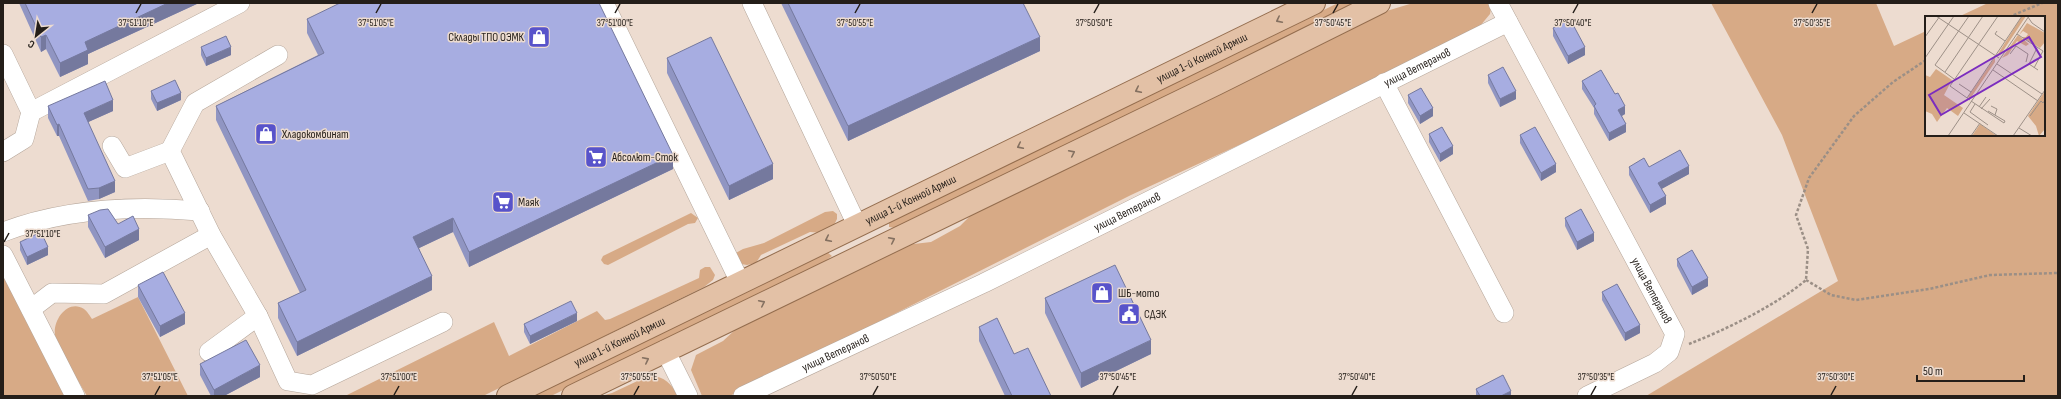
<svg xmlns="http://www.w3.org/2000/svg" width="2061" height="399" viewBox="0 0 2061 399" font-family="'Sofia Sans Condensed',sans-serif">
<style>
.green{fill:#d7aa86}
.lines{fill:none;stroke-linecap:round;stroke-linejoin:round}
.minor-casing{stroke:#b5a69a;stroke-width:20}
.major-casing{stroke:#946d4e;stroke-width:24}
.path{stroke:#9b8f86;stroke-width:2.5;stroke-dasharray:3 2;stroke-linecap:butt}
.minor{stroke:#fff;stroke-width:19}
.major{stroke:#e3c1a6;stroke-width:22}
.wall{fill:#9095c2}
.shaded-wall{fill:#75799e}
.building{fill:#a7ade1;stroke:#75799e}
.oneway{stroke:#847060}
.ticks{fill:none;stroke:#241e19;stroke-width:1.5}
.labels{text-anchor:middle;stroke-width:3;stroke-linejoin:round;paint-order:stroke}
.poi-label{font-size:12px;fill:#241e19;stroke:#eddcd0;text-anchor:start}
.street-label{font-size:12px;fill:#241e19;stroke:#eddcd0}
.inset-road{fill:none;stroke:#9d9087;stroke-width:1}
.view{fill:#7b2cbf;fill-opacity:0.15;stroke:#7b2cbf;stroke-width:2}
.inset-edge{fill:none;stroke:#241e19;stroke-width:2}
.ticks-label{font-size:10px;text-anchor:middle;fill:#241e19;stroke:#eddcd0;stroke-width:3;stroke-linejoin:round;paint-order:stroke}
</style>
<rect width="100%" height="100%" fill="#eddcd0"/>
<path class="green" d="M1338 3H1358L1262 51 895 228 889 227V222Z
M1413 3H1492L1490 14 1480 26 1390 75 1131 195 739 392 729 396H702L691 370 696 355 723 341 736 329 746 324 905 245 931 242 960 226 974 212 1380 13Z
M1711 3H1876L1894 46 1926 31V135H2044V17H1958L1988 3H2058V396H1646L1838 281 1782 135Z
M833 211 837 214V219L834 225 822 233 810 232 761 255 756 263 747 265 736 263 734 254 743 249 764 243 825 212Z
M691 213 698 218 695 223 688 224 608 265 604 264 601 260 603 256Z
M827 252 832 256 824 262 551 396H531Z
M705 267H710L715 275 713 280 704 287 483 396H345L494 322 509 356 597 311 605 320 610 319 699 278 700 270Z
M5 276 66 396H3V277Z
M138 297 188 396H87C77 378 63 358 56 339 50 323 67 298 84 309 87 311 90 316 92 319Z
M648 376C664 375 671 384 679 396H601L612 393Z"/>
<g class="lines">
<g class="minor-casing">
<g id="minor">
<path d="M604 3 740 282"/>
<path d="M752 3 857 225"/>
<path id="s1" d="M1498 3 1675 334 1669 352 1655 363 1587 396"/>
<path d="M3 54 31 112"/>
<path d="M278 55 195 103 170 151 211 235 258 316 288 381 312 385 443 322"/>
<path d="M1384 83 1504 313"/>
<path d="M112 146 125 168 170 151"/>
<path d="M3 152 24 139 31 112 240 3"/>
<path d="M3 232C66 208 133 205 200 211"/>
<path d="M3 255 75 396"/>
<path d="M31 309 52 293 104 294 211 235"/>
<path d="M665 350 688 396"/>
<path d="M209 352 258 316"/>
<path id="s2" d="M743 396 984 283 1508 22"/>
</g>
</g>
<g class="major-casing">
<g id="major">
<path id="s3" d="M508 396 1314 3"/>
<path d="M573 396 1216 84 1379 3"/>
</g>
</g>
<path class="path" d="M2009 17 2042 3
M1806 280 1831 295 1856 300 1929 289 1990 275 2058 273
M1689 344C1727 329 1775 306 1806 280L1808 249 1796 215 1809 178 1854 116 1893 82 1926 60"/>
<use href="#minor" class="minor"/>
<use href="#major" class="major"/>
</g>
<path class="wall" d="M19 3H199L88 54V64L60 77 46 49 41 52Z
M781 3H1023L1040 51 848 141Z
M307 19 673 169 469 267 453 232 419 248 432 290 297 356 278 318V303L300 293 216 120V106L318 55 307 33Z
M1553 28 1585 55 1568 64 1553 36Z
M201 47 231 55 206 66 201 55Z
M667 58 773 179 729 200 667 73Z
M1488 75 1516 99 1500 107 1488 83Z
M1582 81 1615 94 1625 114 1622 116 1626 132 1609 141 1594 114V108L1582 89Z
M151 91 181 100 157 111 151 99Z
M1408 95 1433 116 1420 124 1408 103Z
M48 106 113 111 88 122 115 192 99 199 88 201 59 136H57L48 118Z
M1429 134 1453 154 1440 162 1429 142Z
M1520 135 1556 172 1541 181 1520 143Z
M1629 167H1649L1689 174 1661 189 1666 204 1650 213 1629 175Z
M88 215 118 224 139 240 105 258 88 227Z
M1565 218 1594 241 1577 250 1565 226Z
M20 242 48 255 27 265 20 250Z
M1677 259 1708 286 1692 295 1677 266Z
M138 285 185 324 160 337 138 297Z
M1602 292 1640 333 1625 341 1602 300Z
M1045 298 1151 354 1081 388 1045 313Z
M577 321 530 344 524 332V324Z
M979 327 1014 354 1051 396H1005L979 341Z
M200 364 260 377 224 396H211L200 375Z
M1476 389 1511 396H1476Z"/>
<path class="shaded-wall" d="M168 3H199L88 54V64L60 77V63L85 42Z
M46 35V49L41 52V37Z
M1040 37V51L848 141V126Z
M231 47V55L206 66V58Z
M1585 47V55L1568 64V56Z
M1516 91V99L1500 107V99Z
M181 93V100L157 111V103Z
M113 100V111L84 124V113Z
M1625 106V114L1618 118V110Z
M1433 108V116L1420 124V116Z
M59 124V136H57V125Z
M1626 124V132L1609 141V133Z
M1453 146V154L1440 162V154Z
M673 155V169L469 267V252Z
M773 164V179L729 200V186Z
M1556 164V172L1541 181V173Z
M1689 166V174L1658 191V183Z
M115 181V192L99 199V188Z
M1666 196V204L1650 213V205Z
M453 218V232L413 251V237Z
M139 229V240L105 258V247Z
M1594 233V241L1577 250V242Z
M48 247V255L27 265V257Z
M432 276V290L297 356V342Z
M1708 278V286L1692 295V287Z
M185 313V324L160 337V326Z
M577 313V321L530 344V336Z
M1640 325V333L1625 341V333Z
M1151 340V354L1081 388V373Z
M260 365V377L224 396H214V390Z
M1511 391V396H1501Z"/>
<path class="building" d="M25 3H168L85 42 88 50 60 63 46 35 41 37Z
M340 3H599L673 155 469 252 453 218 413 237 432 276 297 342 278 303 306 290 216 106 324 53 307 19Z
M788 3H1023L1040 37 848 126Z
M1570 19 1585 47 1568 56 1553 28Z
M226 36 231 47 206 58 201 47Z
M711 37 773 164 729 186 667 58Z
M1503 67 1516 91 1500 99 1488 75Z
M1601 70 1615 94 1618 93 1625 106 1618 110 1626 124 1609 133 1594 106 1596 104 1582 81Z
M175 80 181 93 157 103 151 91Z
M105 81 113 100 84 113 115 181 99 188 88 189 59 124 57 125 48 106Z
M1421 88 1433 108 1420 116 1408 95Z
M1442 127 1453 146 1440 154 1429 134Z
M1535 127 1556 164 1541 173 1520 135Z
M1680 150 1689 166 1658 183 1666 196 1650 205 1629 167 1644 158 1649 167Z
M108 209 118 224 133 216 139 229 105 247 88 215 100 210Z
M1581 209 1594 233 1577 242 1565 218Z
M41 232 48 247 27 257 20 242Z
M1692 250 1708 278 1692 287 1677 259Z
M1115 265 1151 340 1081 373 1045 298Z
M163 272 185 313 160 326 138 285Z
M1617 284 1640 325 1625 333 1602 292Z
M571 301 577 313 530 336 524 324Z
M997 318 1014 354 1028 348 1051 396H1012L979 327Z
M246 340 260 365 214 390 200 364Z
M1503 375 1511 391 1501 396H1480L1476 389Z"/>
<defs><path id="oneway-chevron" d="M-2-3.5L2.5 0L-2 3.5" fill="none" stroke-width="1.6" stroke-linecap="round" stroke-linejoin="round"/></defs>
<g class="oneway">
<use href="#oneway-chevron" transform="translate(1279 20) rotate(153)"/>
<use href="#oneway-chevron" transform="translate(1138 90) rotate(154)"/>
<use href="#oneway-chevron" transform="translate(1020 146) rotate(154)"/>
<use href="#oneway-chevron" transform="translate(1072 153) rotate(-26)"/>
<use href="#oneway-chevron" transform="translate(828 239) rotate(154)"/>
<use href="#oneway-chevron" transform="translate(892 240) rotate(-26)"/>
<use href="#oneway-chevron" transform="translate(762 303) rotate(-26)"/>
<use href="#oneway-chevron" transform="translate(646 360) rotate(-27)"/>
</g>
<path class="ticks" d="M136 13 141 4M376 13 381 4M615 13 620 4M855 13 860 4M1094 13 1099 4M1333 13 1338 4M1573 13 1578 4M1812 13 1817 4M4 242 9 233M155 395 160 386M394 395 399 386M634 395 639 386M873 395 878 386M1113 395 1118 386M1352 395 1357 386M1591 395 1596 386M1831 395 1836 386"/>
<defs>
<g id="shop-square" transform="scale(1.15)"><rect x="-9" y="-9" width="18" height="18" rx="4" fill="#5853ca" stroke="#eddcd0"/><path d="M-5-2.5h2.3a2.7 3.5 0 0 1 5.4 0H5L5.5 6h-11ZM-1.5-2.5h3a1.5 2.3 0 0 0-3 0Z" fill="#fff"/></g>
<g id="supermarket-square" transform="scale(1.15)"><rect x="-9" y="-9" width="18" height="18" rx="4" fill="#5853ca" stroke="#eddcd0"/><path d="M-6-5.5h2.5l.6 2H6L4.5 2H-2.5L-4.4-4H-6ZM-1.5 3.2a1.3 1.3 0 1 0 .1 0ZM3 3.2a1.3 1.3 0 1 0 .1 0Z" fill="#fff"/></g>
<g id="civic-square" transform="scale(1.15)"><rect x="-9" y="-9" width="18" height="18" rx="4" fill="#5853ca" stroke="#eddcd0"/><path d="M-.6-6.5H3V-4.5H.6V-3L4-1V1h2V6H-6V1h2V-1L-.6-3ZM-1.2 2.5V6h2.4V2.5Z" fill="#fff"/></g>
</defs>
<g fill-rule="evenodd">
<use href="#shop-square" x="539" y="37"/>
<use href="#shop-square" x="266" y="134"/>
<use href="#supermarket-square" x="596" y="157"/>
<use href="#supermarket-square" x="503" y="202"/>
<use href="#shop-square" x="1102" y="293"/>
<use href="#civic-square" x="1129" y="314"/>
</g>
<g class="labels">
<g class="poi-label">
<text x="524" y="41" text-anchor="end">Склады ТПО ОЭМК</text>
<text x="282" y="138">Хладокомбинат</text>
<text x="612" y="161">Абсолют-Сток</text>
<text x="518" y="206">Маяк</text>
<text x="1118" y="297">ШБ-мото</text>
<text x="1144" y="318">СДЭК</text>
</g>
<g class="street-label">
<text dy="4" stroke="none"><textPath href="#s3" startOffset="772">улица 1-й Конной Армии</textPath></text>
<text dy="4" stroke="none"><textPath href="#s2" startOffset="750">улица Ветеранов</textPath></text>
<text dy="4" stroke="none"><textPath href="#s3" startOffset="448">улица 1-й Конной Армии</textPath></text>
<text dy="4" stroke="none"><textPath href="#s2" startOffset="426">улица Ветеранов</textPath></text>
<text dy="4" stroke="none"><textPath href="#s1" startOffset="326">улица Ветеранов</textPath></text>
<text dy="4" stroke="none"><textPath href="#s3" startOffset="124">улица 1-й Конной Армии</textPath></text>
<text dy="4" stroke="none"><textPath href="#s2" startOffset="102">улица Ветеранов</textPath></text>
</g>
</g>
<g transform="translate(1925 16)">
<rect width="120" height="120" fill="#eddcd0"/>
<path d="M97 0H101L76 38 71 41ZM102 7 120 17V26L115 32 97 21H101L103 18 98 15 94 19ZM93 19 104 28 101 30 92 25 83 39 77 42ZM70 41V46L45 83 43 81ZM11 53 27 64 19 79 38 92 33 100 22 92 12 106 7 98 0 95V59L5 61ZM120 75V113L114 120 111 110 103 100ZM55 108 72 120H47Z" fill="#d7aa86"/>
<path class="inset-road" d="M11 0 74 42M103 1 107 7 120 16M72 15 70 18 80 25M92 18 118 35 109 52M0 21 15 0M112 32 104 48 113 54M85 38 91 30 103 38 101 46M0 42 29 0M72 48 117 78M68 54 113 85M20 56 58 0M29 63 10 49 44 0M34 68 46 76M42 82 97 0M45 84 25 70 73 0M46 85 79 107M50 88 45 96 63 109M66 90 72 93 70 99M54 91 61 81M56 93 65 83M63 95 80 105 79 107M39 97 73 120M105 100 116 85 118 87 120 84M94 112 107 120M23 120 104 0M46 120 55 107M88 120 120 74"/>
<path class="view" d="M104 21 116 41 16 99 4 79Z"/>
<rect width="120" height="120" class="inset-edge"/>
</g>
<g class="ticks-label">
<text x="136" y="26">37°51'10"E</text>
<text x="376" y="26">37°51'05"E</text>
<text x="855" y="26">37°50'55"E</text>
<text x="1812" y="26">37°50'35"E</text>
<text x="615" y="26">37°51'00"E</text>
<text x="1094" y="26">37°50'50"E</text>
<text x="1333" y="26">37°50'45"E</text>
<text x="1573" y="26">37°50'40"E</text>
<text x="43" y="237">37°51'10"E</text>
<text x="160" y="380">37°51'05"E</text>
<text x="399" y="380">37°51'00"E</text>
<text x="639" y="380">37°50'55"E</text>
<text x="878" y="380">37°50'50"E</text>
<text x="1118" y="380">37°50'45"E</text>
<text x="1357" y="380">37°50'40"E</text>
<text x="1596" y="380">37°50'35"E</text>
<text x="1836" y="380">37°50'30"E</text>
</g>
<rect width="2061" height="399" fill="none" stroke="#241e19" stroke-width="8"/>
<g transform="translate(36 36) rotate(210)" stroke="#eddcd0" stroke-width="3" paint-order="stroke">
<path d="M0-3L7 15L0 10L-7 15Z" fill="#241e19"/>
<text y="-6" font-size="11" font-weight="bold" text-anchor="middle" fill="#241e19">С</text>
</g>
<path d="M1917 375v6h107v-6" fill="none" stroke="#241e19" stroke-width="2"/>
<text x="1923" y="375" font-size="12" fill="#241e19" stroke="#eddcd0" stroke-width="3" paint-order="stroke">50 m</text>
</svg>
